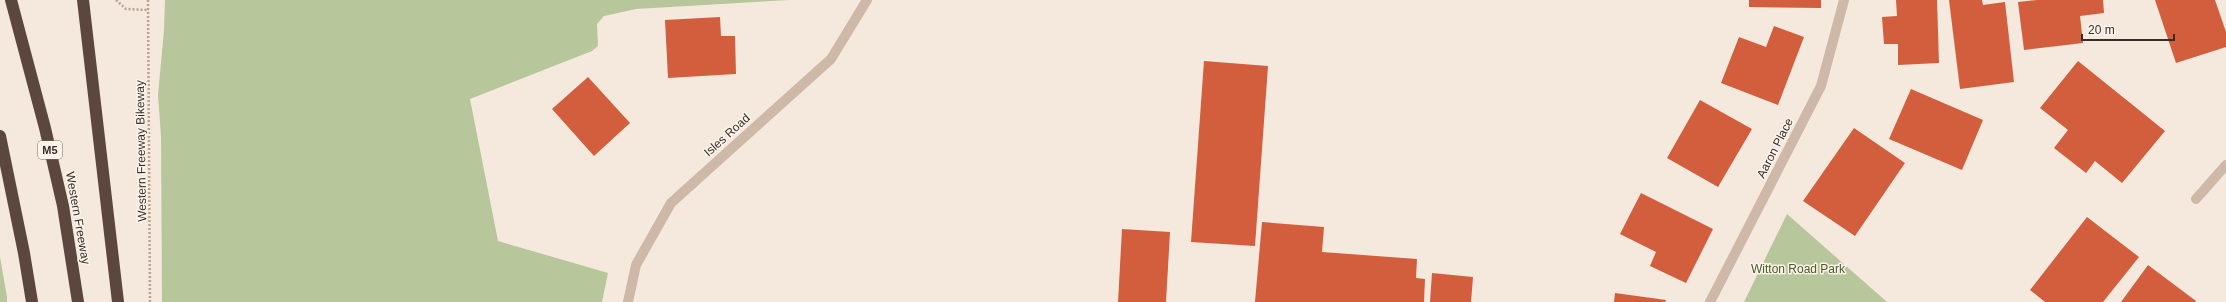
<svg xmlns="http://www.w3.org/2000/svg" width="2226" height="302" viewBox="0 0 2226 302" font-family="Arial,sans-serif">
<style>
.green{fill:#b8c69b}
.building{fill:#d25e3e}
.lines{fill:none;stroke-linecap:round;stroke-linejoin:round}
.path{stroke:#baa291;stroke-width:2.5;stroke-dasharray:2 2;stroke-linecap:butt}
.minor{stroke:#ceb8a7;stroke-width:10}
.highway{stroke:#5c473e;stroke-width:12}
.labels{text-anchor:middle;stroke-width:3;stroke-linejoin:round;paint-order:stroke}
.shield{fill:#fcf3ea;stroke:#746862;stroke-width:1}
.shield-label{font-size:11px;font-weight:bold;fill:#3a2d28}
.street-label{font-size:12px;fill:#3a2d28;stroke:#fcf3ea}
.park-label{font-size:12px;fill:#4a5b29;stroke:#fcf3ea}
</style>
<rect width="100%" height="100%" fill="#f5e9dd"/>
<path class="green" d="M165 0H789L636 9 604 16 597 24 598 46 592 51 470 99 498 241 608 273 602 302H162L161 136 158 95 164 30Z
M1787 214 1887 302H1744Z
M0 257 7 297V302H0Z"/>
<path class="building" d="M1749 0H1821V8L1749 7Z
M1896 0H1937L1939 63 1898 65V44H1884L1882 17 1897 16Z
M1949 0H1982L1983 5 2005 2 2014 82 1960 89Z
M2037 0H2103L2104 13 2080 16 2083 43 2024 50 2018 2Z
M2155 0H2215L2226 32V47L2176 63Z
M720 17 721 36H735L736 74 668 78 665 20Z
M1774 26 1804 37 1778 105 1721 83 1739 37 1766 47Z
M1204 61 1268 66 1255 246 1191 242Z
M2078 61 2165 131 2122 183 2095 161 2086 173 2054 148 2068 130 2040 108Z
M588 77 630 123 594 156 552 109Z
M1911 89 1983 120 1962 170 1889 139Z
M1700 100 1752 129 1718 187 1667 158Z
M1854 128 1905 163 1855 236 1803 201Z
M1641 193 1713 229 1686 283 1650 266 1656 252 1620 234Z
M2087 217 2139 257 2103 302H2045L2030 290Z
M1262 222 1324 227 1322 252 1417 259 1416 278 1425 279 1424 302H1255Z
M1122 229 1170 232 1166 302H1118Z
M2148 265 2196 301 2195 302H2121Z
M1432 273 1473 277 1471 302H1430Z
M1615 293 1666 300 1665 302H1614Z"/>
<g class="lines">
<path class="path" d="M116 0 126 9 149 10
M148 0 150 302"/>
<path class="minor" d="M2196 199 2226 165
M628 302 636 265 671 203 831 59 867 0
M1710 302 1821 86 1844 0"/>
<path class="highway" d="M11 0 45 128 63 206 78 302
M83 0 118 302
M0 136 24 253 32 302"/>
</g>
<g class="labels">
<rect class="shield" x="38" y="141" width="24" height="18" rx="3"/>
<g class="shield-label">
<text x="50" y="154">M5</text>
</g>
<g class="street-label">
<text transform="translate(727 135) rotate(-42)" y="4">Isles Road</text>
<text transform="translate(1775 148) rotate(-63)" y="4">Aaron Place</text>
<text transform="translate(141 151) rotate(-91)" y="4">Western Freeway Bikeway</text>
<text transform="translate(78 218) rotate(80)" y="4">Western Freeway</text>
</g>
<g class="park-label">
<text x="1798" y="273">Witton Road Park</text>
</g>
</g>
<path d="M2082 34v6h92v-6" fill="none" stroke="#3a2d28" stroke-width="2"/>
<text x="2088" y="34" font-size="12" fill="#3a2d28" stroke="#fcf3ea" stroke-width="3" paint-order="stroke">20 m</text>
</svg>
